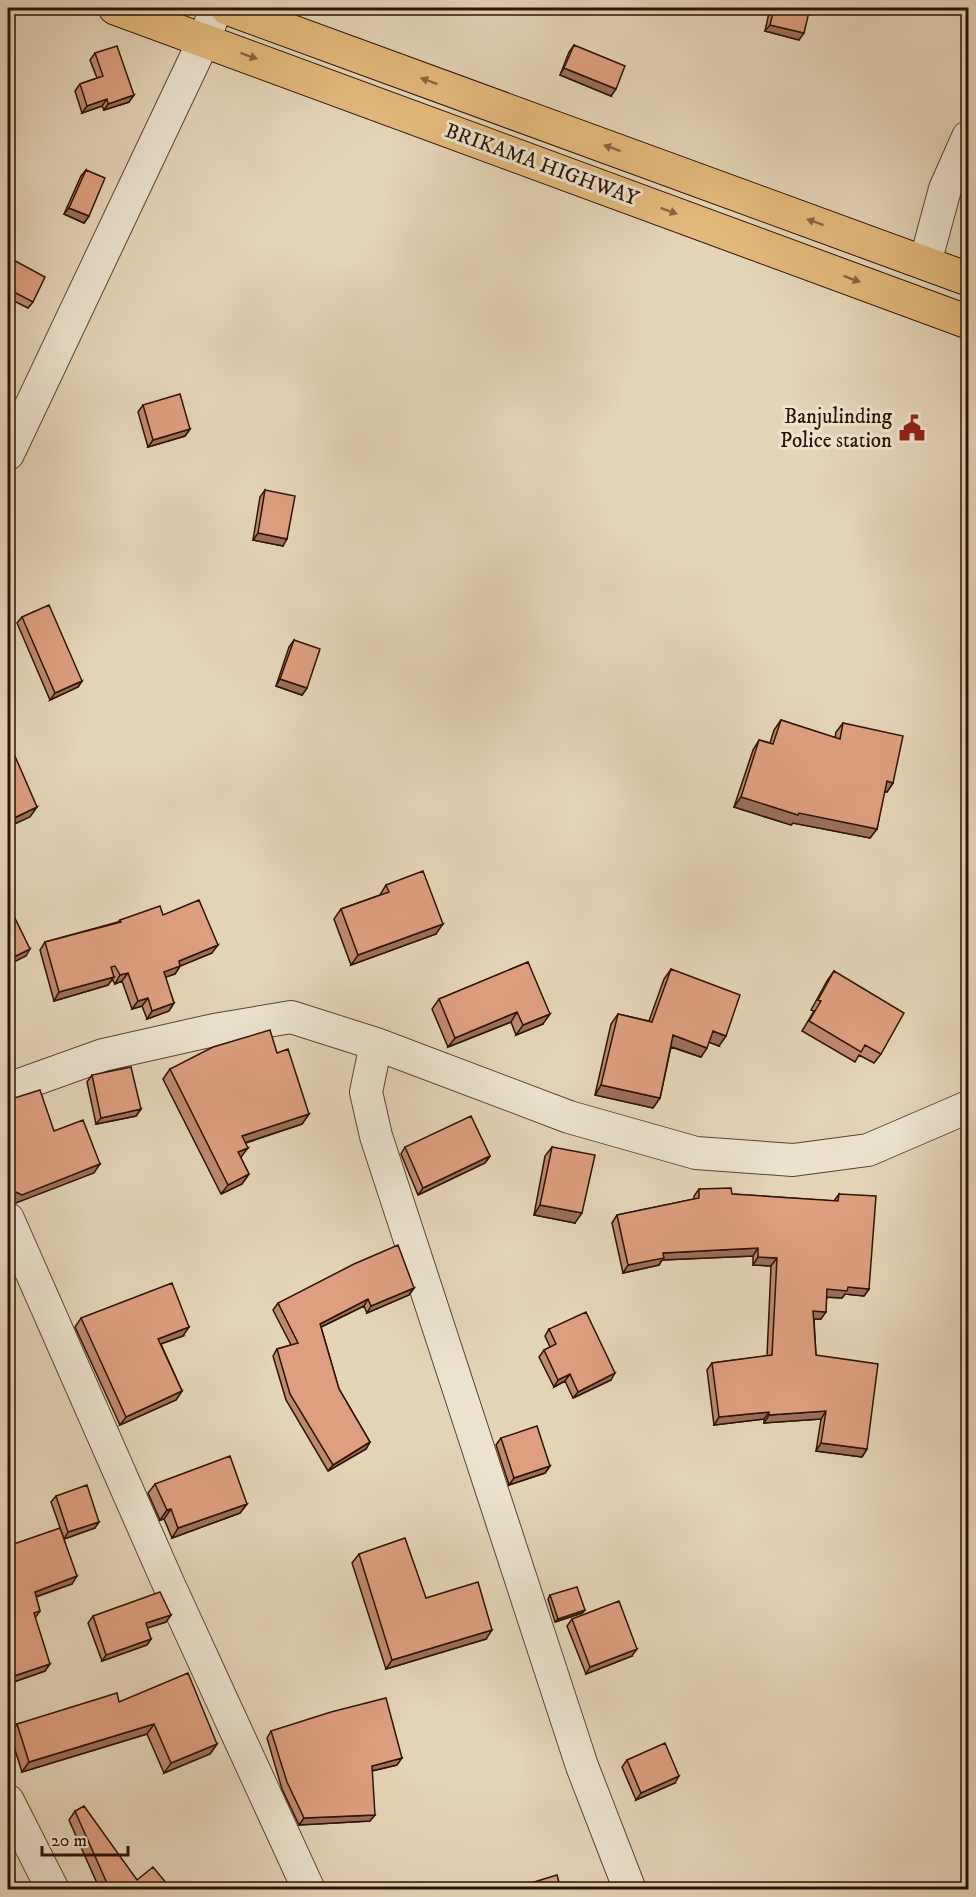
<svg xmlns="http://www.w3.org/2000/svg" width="976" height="1897" viewBox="0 0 976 1897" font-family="'IM FELL DW Pica',serif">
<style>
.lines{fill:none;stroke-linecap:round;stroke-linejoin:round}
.street-casing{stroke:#5b4430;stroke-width:34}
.highway-casing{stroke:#2d1303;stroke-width:35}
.street{stroke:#ede4d0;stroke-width:32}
.highway{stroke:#e2ba7c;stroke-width:33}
.wall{fill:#be896e;stroke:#2d1303;stroke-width:1.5}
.shaded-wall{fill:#9b6f5a;stroke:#2d1303;stroke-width:1.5}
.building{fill:#dd9f80;stroke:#2d1303;stroke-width:1.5}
.oneway{fill:#886640}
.labels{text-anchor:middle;stroke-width:6;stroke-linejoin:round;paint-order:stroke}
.street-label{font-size:21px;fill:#2d1303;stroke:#ede4d0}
.poi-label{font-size:21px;fill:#2d1303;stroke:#ede4d0;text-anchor:end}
</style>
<rect width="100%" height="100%" fill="#e4d5b7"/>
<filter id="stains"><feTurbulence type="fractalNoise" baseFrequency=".00333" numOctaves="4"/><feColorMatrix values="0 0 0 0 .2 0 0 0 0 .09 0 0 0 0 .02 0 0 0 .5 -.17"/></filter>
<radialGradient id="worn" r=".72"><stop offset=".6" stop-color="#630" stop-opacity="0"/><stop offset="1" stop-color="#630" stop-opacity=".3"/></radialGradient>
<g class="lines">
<g class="street-casing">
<path id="street" d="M925 263 945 189 968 137
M8 454 204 40 216 8
M376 1044 366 1092 376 1136 582 1766 630 1890
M8 1089 103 1055 214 1030 291 1017 376 1044 569 1117 696 1153 793 1160 868 1150 968 1107
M8 1219 169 1585 309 1890
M8 1801 53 1890"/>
</g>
<g class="highway-casing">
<path id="highway" d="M115 8 968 322
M227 8 968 279"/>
</g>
<use href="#street" class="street"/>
<use href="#highway" class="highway"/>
</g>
<path class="wall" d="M770 8H810L799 40 765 31Z
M574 45 611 96 560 75 569 52Z
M95 53 129 102 104 110 102 106 82 113 75 91 80 84 97 78 90 60Z
M86 170 89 216 84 223 64 214 81 176Z
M8 257 33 302 28 308 8 298Z
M143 405 190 429 185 436 148 447 138 412Z
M265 490 283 546 253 540 260 497Z
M22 617 82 681 78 687 50 700 17 623Z
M294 640 307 688 302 695 276 686 289 647Z
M781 720 835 738 836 732 843 723 893 783 887 792H884L877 829 870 838 793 823 791 825 734 807 753 750 759 740 770 743 774 730Z
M386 885 436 934 351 965 334 919 341 909 380 895Z
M163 915 212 953 180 966 175 974 165 977 174 1003 169 1011 147 1019 142 1006 132 1009 122 981 115 984 112 979 108 985 54 1001 40 950 45 942 118 922 120 920Z
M528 962 543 1024 516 1035 511 1022 448 1047 432 1009 439 999Z
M671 969 719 1046 709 1042 701 1057 671 1047 660 1098 653 1108 595 1095 611 1024 618 1014 649 1021 664 979Z
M834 971 881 1054 874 1063 859 1055 855 1062 802 1031 814 1011 811 1010 827 981Z
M277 1053 309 1114 302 1124 246 1143 241 1158 249 1174 242 1184 221 1194 163 1079 170 1069Z
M92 1075 141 1109 136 1116 96 1124 87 1082Z
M405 1147 490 1156 485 1163 418 1195 401 1154Z
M552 1147 575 1223 534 1215 545 1156Z
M699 1189 732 1194 834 1201 839 1194 869 1289 864 1296 845 1294 842 1298 827 1297 821 1319H814L816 1355 867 1449 862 1457 816 1451 821 1419 764 1423V1419L714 1425 707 1370 712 1363 767 1356 771 1266 753 1265V1256L662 1260 659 1265 623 1273 612 1223 617 1215 694 1199V1196Z
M414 1288 409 1295 367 1313 364 1306 321 1327 339 1389 370 1442 366 1449 328 1471 286 1400 273 1356 277 1349 291 1345 273 1310 278 1303Z
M81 1318 183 1336 161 1344 182 1391 176 1400 120 1425 75 1327Z
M549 1329 611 1380 573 1398 565 1381 554 1387 539 1357 544 1350 550 1347 545 1336Z
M501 1438 550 1466 545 1473 509 1485 496 1445Z
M155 1484 247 1504 240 1513 172 1538 164 1519 160 1520 148 1493Z
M56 1496 95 1528 64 1539 72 1584 36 1597 40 1611 35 1618 45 1671 8 1684V1546L63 1536 51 1502Z
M359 1554 426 1598 486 1639 386 1669 352 1563Z
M550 1595 585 1610 582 1613 555 1622 548 1599Z
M93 1616 166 1622 147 1628 151 1639 147 1645 102 1661 88 1623Z
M572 1619 632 1656 586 1674 567 1626Z
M119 1702 217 1744 210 1754 164 1773 147 1734 22 1772 10 1734 17 1724Z
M271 1731 397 1765 372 1771 370 1821 299 1825 282 1789 267 1738Z
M627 1760 675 1783 636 1800 622 1767Z
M75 1811 137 1880 172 1890H100L69 1820Z"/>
<path class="shaded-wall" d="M770 25 804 33 799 40 765 31Z
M564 68 616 89 611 96 560 75Z
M134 95 129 102 104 110 108 104Z
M107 99 102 106 82 113 87 106Z
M69 208 89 216 84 223 64 214Z
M190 429 185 436 148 447 153 440Z
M258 533 287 539 283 546 253 540Z
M280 679 307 688 302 695 276 686Z
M82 681 78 687 50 700 55 693Z
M887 781 893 783 887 792 880 791Z
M741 797 877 829 870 838 793 823 791 825 734 807Z
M37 807 30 817 8 827V821Z
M443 924 436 934 351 965 358 955Z
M218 945 212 953 180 966 175 974 158 980 164 972 179 961Z
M30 949 26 956 8 965V960Z
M128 973 122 981 115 984 120 975Z
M114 977 108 985 54 1001 59 992Z
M148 998 142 1006 132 1009 138 1001Z
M174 1003 169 1011 147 1019 152 1011Z
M517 1012 511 1022 448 1047 455 1038Z
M550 1014 543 1024 516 1035 523 1025Z
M713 1031 726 1036 719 1046 706 1041Z
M673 1035 707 1048 701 1057 666 1045Z
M601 1085 660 1098 653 1108 595 1095Z
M141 1109 136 1116 96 1124 101 1118Z
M309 1114 302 1124 235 1146 242 1136Z
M248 1148 241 1157 231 1162 238 1152Z
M490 1156 485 1163 418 1195 423 1188Z
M100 1164 94 1173 16 1203 8 1201V1193Z
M249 1174 242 1184 221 1194 228 1185Z
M540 1205 582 1213 575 1223 534 1215Z
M758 1248 753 1256 662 1260 659 1265 623 1273 628 1265 663 1253Z
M758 1257 777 1258 771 1266 753 1265Z
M848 1287 869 1289 864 1296 845 1294 842 1298 822 1297 827 1289Z
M414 1288 409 1295 367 1313 371 1306Z
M368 1299 364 1306 315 1330 320 1324Z
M813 1311 826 1312 821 1319H808Z
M189 1327 183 1336 152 1347 158 1339Z
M615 1373 611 1380 573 1398 578 1392Z
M570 1374 565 1381 554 1387 558 1380Z
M182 1391 176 1400 120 1425 126 1417Z
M826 1411 821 1419 764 1423 769 1415Z
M769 1412 764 1419 714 1425 719 1417Z
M370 1442 366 1449 328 1471 333 1465Z
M821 1443 867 1449 862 1457 816 1451Z
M550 1466 545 1473 509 1485 514 1478Z
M247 1504 240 1513 172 1538 178 1528Z
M171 1509 164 1519 160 1520 167 1510Z
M99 1522 95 1528 64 1539 68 1532Z
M77 1576 72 1584 29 1599 35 1592Z
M585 1610 582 1613 555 1622 558 1619Z
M171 1615 166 1622 141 1630 146 1623Z
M492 1630 486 1639 386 1669 392 1660Z
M151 1639 147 1645 102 1661 106 1655Z
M637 1649 632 1656 586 1674 590 1667Z
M50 1664 45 1671 8 1684V1678Z
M154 1724 147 1734 22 1772 29 1762Z
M217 1744 210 1754 164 1773 171 1763Z
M402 1758 397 1765 367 1772 372 1766Z
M679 1776 675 1783 636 1800 641 1793Z
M375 1815 370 1821 299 1825 304 1818Z"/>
<path class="building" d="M774 8H810L804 33 770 25Z
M574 45 625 66 616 89 564 68Z
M117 46 134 95 108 104 107 99 87 106 80 84 103 76 95 53Z
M86 170 105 178 89 216 69 208Z
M8 257 45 277 33 302 8 289Z
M180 394 190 429 153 440 143 405Z
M265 490 295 496 287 539 258 533Z
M49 605 82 681 55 693 22 617Z
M294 640 320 649 307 688 280 679Z
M781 720 840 739 843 723 903 736 893 783 887 781 877 829 799 813 798 815 741 797 759 740 773 744Z
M8 740 37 807 8 821Z
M423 871 443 924 358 955 341 909 389 892 386 885Z
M199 900 218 945 179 961 180 966 164 972 174 1003 152 1011 148 998 138 1001 128 973 120 975 115 966 111 967 114 977 59 992 45 942 121 922 120 920 160 906 163 915Z
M8 904 30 949 8 960Z
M528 962 550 1014 523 1025 517 1012 455 1038 439 999Z
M671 969 740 995 726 1036 713 1031 707 1048 673 1035 660 1098 601 1085 618 1014 652 1022Z
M834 971 904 1013 881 1054 865 1045 861 1052 809 1021 821 1001 818 1000Z
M270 1030 277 1053 288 1049 309 1114 242 1136 248 1148 238 1152 249 1174 228 1185 170 1069 213 1047Z
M131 1067 141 1109 101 1118 92 1075Z
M40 1090 54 1131 83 1120 100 1164 22 1195 16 1192 8 1193V1100Z
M471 1116 490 1156 423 1188 405 1147Z
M552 1147 595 1155 582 1213 540 1205Z
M731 1188 732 1194 838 1201 839 1194 876 1196 869 1289 848 1287 847 1291 827 1289 826 1312 813 1311 816 1355 878 1364 867 1449 821 1443 826 1411 769 1415V1412L719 1417 712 1363 772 1355 777 1258 758 1257V1248L663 1253 664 1258 628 1265 617 1215 699 1198V1189Z
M398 1245 414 1288 371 1306 368 1299 320 1324 339 1389 370 1442 333 1465 290 1394 277 1349 298 1343 278 1303 354 1264Z
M172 1283 189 1327 158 1339 182 1391 126 1417 81 1318Z
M586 1312 615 1373 578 1392 570 1374 558 1380 544 1350 556 1344 549 1329Z
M537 1426 550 1466 514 1478 501 1438Z
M230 1456 247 1504 178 1528 171 1509 167 1510 155 1484Z
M87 1485 99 1522 68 1532 56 1496Z
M60 1528 77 1576 35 1592 40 1611 34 1613 50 1664 8 1678V1546Z
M405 1538 426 1598 478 1582 492 1630 392 1660 359 1554Z
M577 1587 585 1610 558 1619 550 1595Z
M160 1592 171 1615 146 1623 151 1639 106 1655 93 1616Z
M619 1601 637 1649 590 1667 572 1619Z
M188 1673 217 1744 171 1763 154 1724 29 1762 17 1724 117 1693 119 1702Z
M386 1698 402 1758 372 1766 375 1815 304 1818 287 1782 271 1731 331 1712Z
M665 1743 679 1776 641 1793 627 1760Z
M84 1806 137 1880 153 1867 172 1890H110L75 1811Z
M557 1875 561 1890H508Z
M828 1887V1890H775V1888Z"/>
<defs><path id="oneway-solid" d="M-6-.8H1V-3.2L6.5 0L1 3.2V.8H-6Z" transform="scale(1.5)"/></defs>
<g class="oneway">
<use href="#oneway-solid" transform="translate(249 56) rotate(20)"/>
<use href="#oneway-solid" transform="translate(429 81) rotate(-160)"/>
<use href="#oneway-solid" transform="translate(612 148) rotate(-160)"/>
<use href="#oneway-solid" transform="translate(669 211) rotate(20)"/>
<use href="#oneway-solid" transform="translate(815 222) rotate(-160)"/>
<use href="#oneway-solid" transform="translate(852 279) rotate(20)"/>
</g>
<defs>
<g id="civic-bare" transform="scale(2.07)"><path d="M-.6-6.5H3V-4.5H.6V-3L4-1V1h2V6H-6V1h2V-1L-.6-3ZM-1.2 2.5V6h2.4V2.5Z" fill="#8f2418" stroke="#ede4d0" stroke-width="2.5" paint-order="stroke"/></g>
</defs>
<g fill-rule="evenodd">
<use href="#civic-bare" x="912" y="428"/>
</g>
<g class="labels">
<g class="street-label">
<text transform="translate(542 164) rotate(20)" y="7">BRIKAMA HIGHWAY</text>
</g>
<g class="poi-label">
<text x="892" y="423">Banjulinding<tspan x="892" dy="24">Police station</tspan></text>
</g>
</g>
<rect width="976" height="1897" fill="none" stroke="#e4d5b7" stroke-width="30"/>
<rect x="9" y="9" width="958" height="1879" fill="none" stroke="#2d1303" stroke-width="3"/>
<rect x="15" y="15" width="946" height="1867" fill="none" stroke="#2d1303" stroke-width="1.5"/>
<path d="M42 1846v9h86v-9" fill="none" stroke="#2d1303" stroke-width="3"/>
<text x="51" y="1846" font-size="18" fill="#2d1303" stroke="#ede4d0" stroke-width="4.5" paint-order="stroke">20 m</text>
<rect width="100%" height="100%" filter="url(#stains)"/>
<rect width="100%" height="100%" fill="url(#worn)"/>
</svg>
